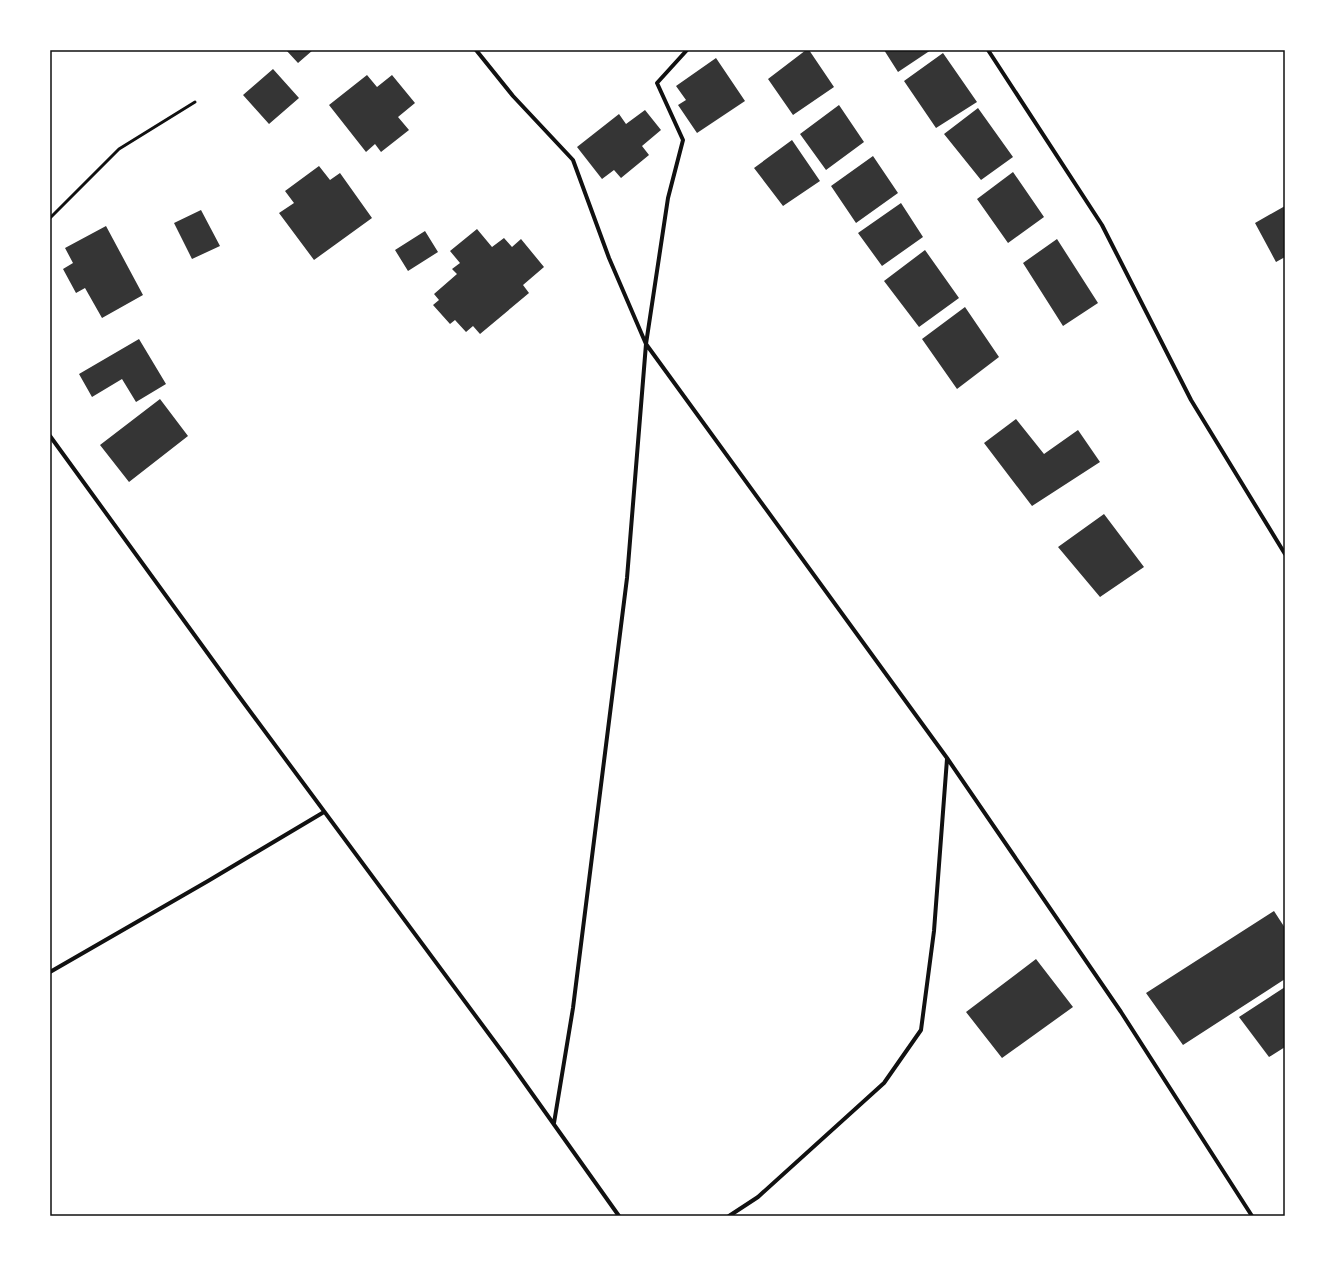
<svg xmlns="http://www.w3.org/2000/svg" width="1335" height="1266" viewBox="0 0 1335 1266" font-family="'Fira Sans',sans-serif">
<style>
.building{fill:#353535}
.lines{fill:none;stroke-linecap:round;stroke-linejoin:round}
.service{stroke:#111;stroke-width:3}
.minor{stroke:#111;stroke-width:4}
.neatline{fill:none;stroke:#111;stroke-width:1.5}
</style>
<rect width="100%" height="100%" fill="#fff"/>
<path class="building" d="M286 50H313L298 63Z
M806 50H809L834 87 793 115 768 79Z
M884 50H931L898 72Z
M943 53 977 102 936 128 904 81Z
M716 58 745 101 697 133 678 105 686 100 676 86Z
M273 69 299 98 269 124 243 95Z
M367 75 377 87 392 75 415 103 398 117 409 130 381 152 375 144 366 152 329 105Z
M839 105 864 142 826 170 800 134Z
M978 108 1013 157 981 180 944 134Z
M645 110 661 130 642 146 649 155 621 178 614 170 602 179 577 147 619 114 626 124Z
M792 140 820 181 783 206 754 168Z
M873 156 898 193 856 223 831 186Z
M319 166 330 180 340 173 372 218 314 260 279 213 294 203 285 191Z
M1013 172 1044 217 1008 243 977 199Z
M901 203 923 237 882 266 858 233Z
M1285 206V257L1276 262 1255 223Z
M201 210 220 246 192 259 174 223Z
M106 226 143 295 102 318 85 288 76 293 63 269 73 263 65 248Z
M477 229 492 247 504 238 512 247 521 239 544 267 523 285 529 293 480 334 473 326 466 332 455 320 450 324 433 305 439 300 434 294 457 274 452 269 460 263 450 251Z
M425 231 438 252 408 271 395 250Z
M1057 239 1098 303 1063 326 1023 263Z
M925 250 959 298 919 327 884 281Z
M965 307 999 357 957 389 922 339Z
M139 339 166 384 136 402 122 379 92 397 79 374Z
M160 399 188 436 129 482 100 445Z
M1016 419 1044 454 1078 430 1100 462 1032 506 984 443Z
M1104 514 1144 567 1100 597 1058 547Z
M1274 911 1285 928V979L1183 1045 1146 993Z
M1036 959 1073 1007 1002 1058 966 1012Z
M1285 987V1047L1269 1057 1239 1017Z"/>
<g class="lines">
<path class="service" d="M50 218 119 149 195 102"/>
<path class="minor" d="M476 50 513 96 573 160 609 258 646 344 947 758 1121 1012 1252 1216
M988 50 1102 225 1191 400 1285 554
M50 436 238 695 506 1057 619 1216
M50 972 208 881 324 812
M554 1123 573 1008 627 578 646 344 668 198 683 140 657 83 687 50
M729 1216 758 1197 884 1083 921 1030 934 931 947 759"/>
</g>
<rect width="1335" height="1266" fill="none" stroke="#ffffff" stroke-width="102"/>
<rect x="51" y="51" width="1233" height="1164" class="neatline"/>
</svg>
